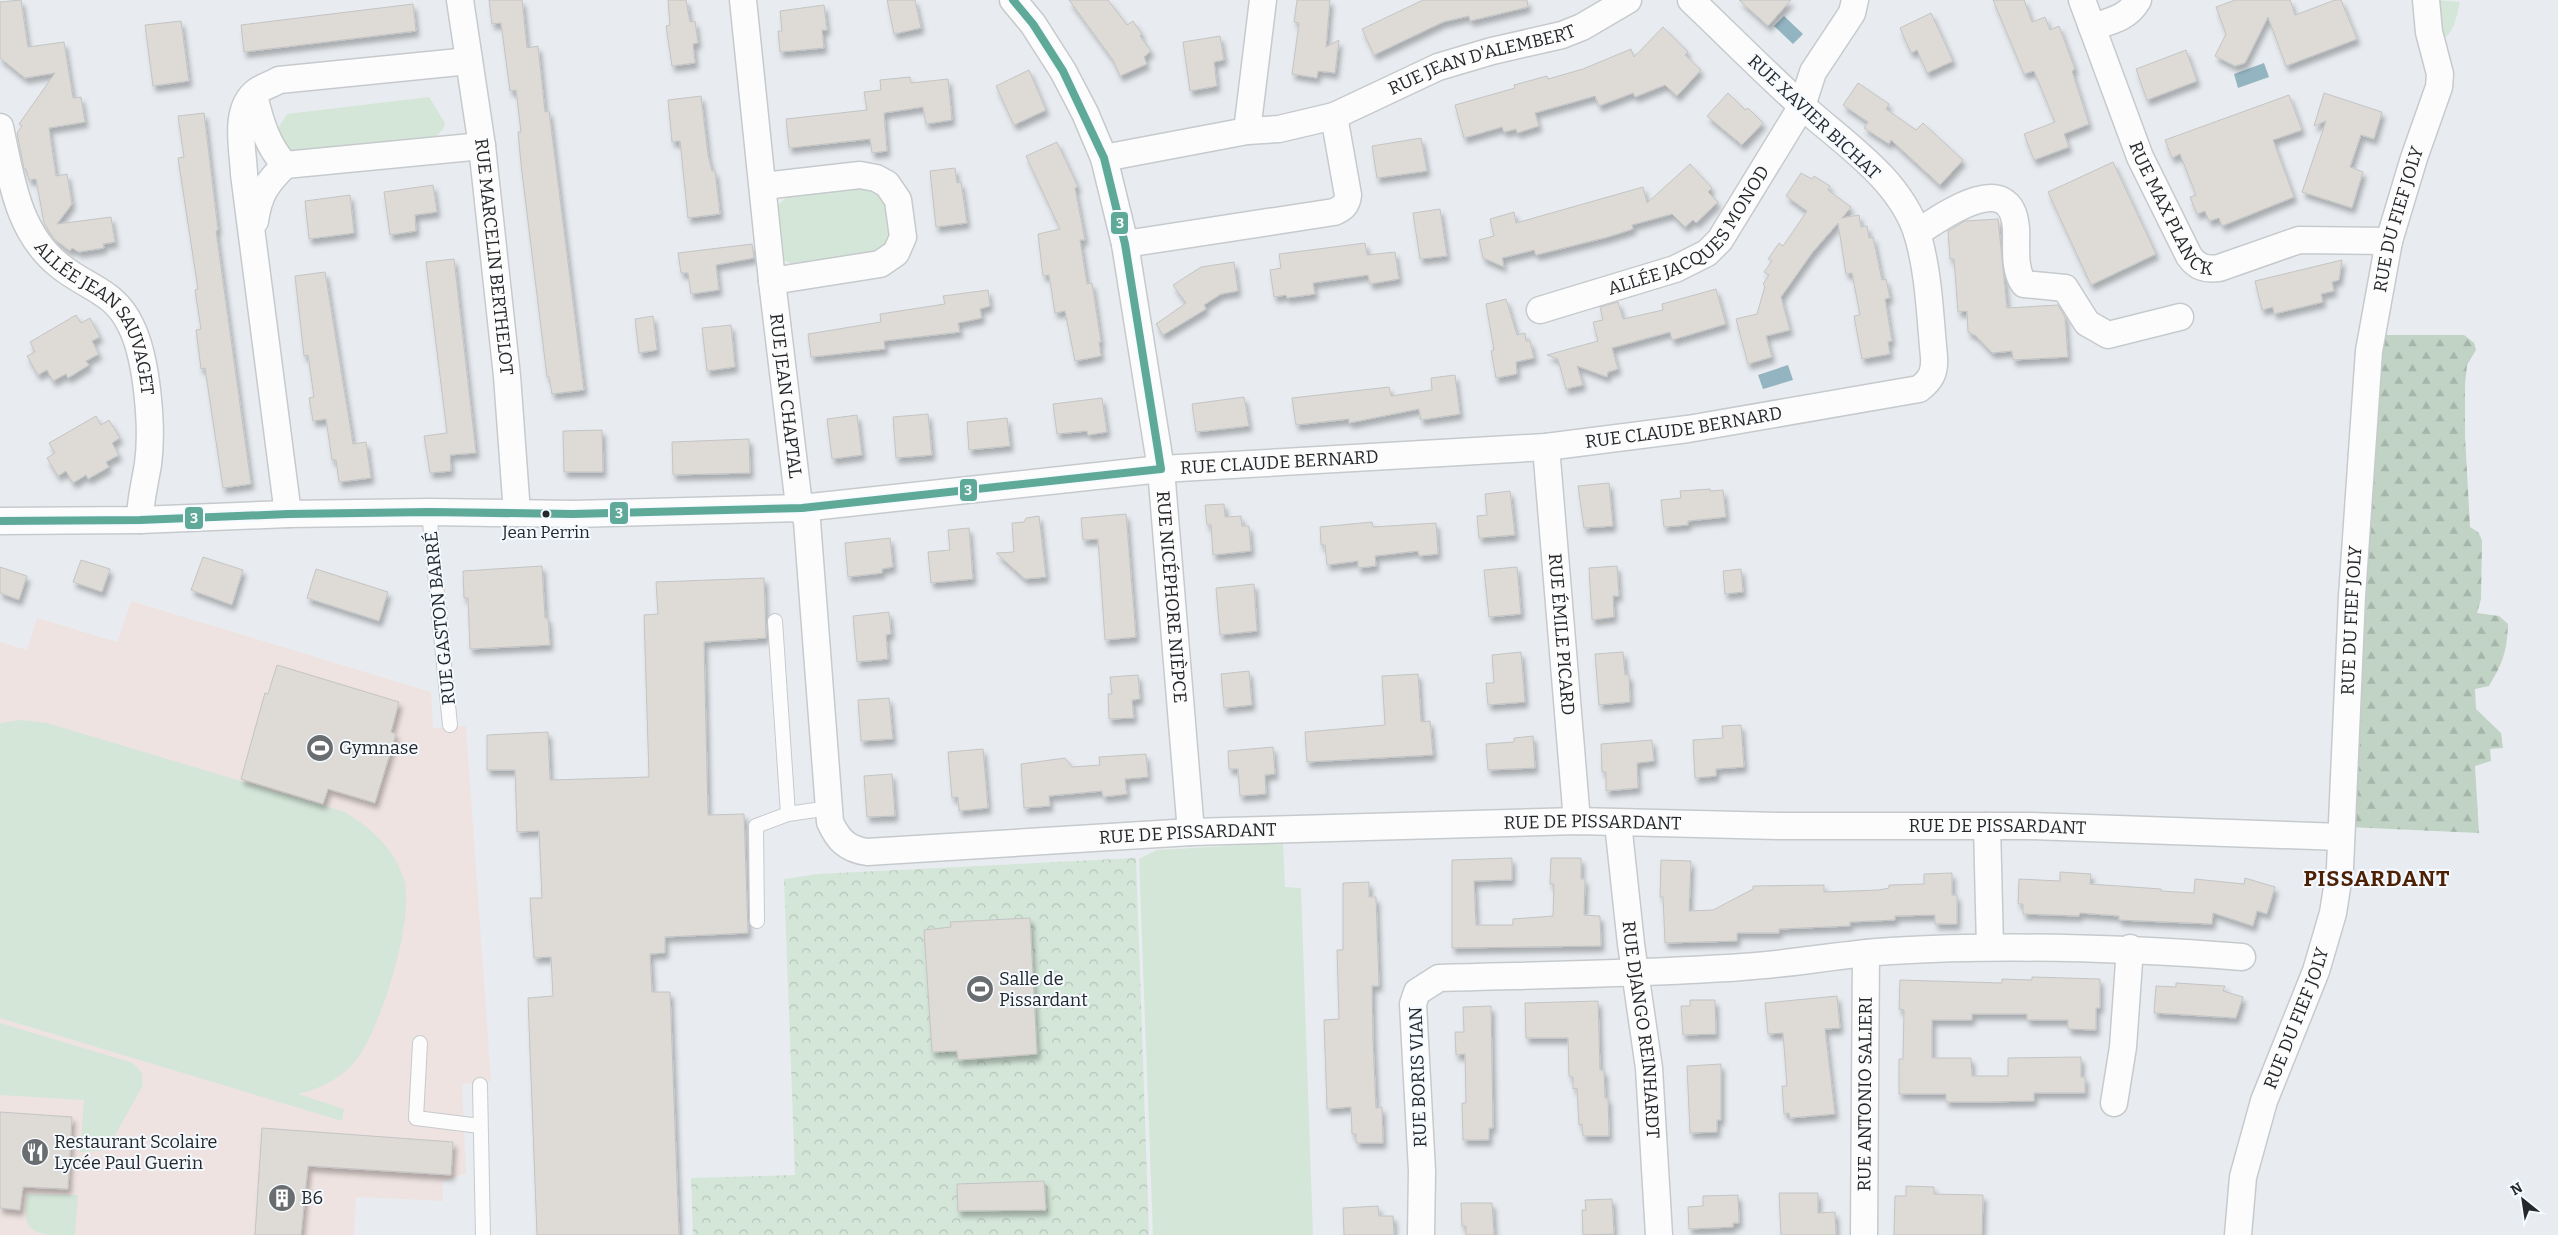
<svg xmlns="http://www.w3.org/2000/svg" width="2558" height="1235" viewBox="0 0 2558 1235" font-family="Bitter,serif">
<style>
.education{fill:#efe3e1}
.grass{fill:#d4e6d8}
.forest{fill:url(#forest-firs)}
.park{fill:url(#park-crowns)}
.water{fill:#93b4c1}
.building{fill:#dedad5;stroke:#c3c4c5;filter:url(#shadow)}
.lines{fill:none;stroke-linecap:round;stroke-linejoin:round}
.service-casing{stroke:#c6cacd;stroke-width:16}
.minor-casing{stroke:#c6cacd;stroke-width:29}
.service{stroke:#fcfcfd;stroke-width:14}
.minor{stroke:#fcfcfd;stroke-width:26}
.bus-1-casing{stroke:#f4faff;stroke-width:11}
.bus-1{stroke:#5fa998;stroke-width:8}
.bus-dot{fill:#25282a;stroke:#f4faff;stroke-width:2}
.labels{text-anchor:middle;stroke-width:4;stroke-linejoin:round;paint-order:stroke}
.bus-label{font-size:17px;fill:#25282a;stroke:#f4faff}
.street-label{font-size:18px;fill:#25282a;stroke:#f4faff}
.poi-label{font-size:18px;fill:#25282a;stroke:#f4faff;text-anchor:start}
.district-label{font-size:22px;font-weight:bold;letter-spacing:1px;fill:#4f2104;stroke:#f4faff}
.line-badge{stroke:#f4faff;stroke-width:2}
.badge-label{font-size:14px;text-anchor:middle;font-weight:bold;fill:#fff}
</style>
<defs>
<pattern id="forest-firs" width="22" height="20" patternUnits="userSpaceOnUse" patternTransform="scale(1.25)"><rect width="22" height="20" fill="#c0d3c4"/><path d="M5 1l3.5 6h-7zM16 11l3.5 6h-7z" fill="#a5b5a9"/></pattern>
<pattern id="park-crowns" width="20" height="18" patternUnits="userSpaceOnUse" patternTransform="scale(1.25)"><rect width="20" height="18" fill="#d4e6d8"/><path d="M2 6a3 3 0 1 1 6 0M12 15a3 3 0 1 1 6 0" fill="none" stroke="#b6c5ba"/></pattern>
<filter id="shadow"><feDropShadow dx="3" dy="5.5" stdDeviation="2.5" flood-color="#0004"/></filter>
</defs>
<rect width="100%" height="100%" fill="#e8ecf0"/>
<path class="education" d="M131 601 431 692 433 728 466 726 491 1081 462 1084 466 1173 443 1182V1201L356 1197 354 1235H0V642L27 650 37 618 117 642Z"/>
<path class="grass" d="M2436 0 2460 2C2456 17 2455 36 2438 41Z
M429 97 445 123 443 129 435 138 296 157 273 136 287 114Z
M864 183 884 193 893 232 883 250 796 266 784 260 780 254 777 206 787 197Z
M21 720 47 723 345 812C372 829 394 848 404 879 416 916 379 1039 351 1066 336 1081 318 1089 298 1094L344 1109 342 1121 0 1018V723Z
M1283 843 1285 887 1301 888 1313 1235H1153L1139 859 1157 850Z
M0 1023 133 1063 142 1073 143 1085 107 1150 80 1152 84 1100 0 1095Z
M27 1194 78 1195 75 1235C33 1235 21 1235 27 1194Z"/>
<path class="forest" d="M2379 335H2464L2474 343 2476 350 2467 365 2465 385V436L2470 527 2478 532 2482 540 2481 599 2477 613 2499 616 2508 624C2507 651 2503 663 2489 686L2475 689 2476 709 2501 733 2503 748 2490 749 2491 761 2475 766 2479 833 2348 827Z"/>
<path class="park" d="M1136 858 1149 1235H693L691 1178 795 1175 784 879 818 874Z"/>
<path class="water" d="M1784 16 1803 34 1793 44 1774 26Z
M2264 63 2269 77 2238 88 2234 74Z
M1788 365 1793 380 1763 389 1758 375Z"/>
<path class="building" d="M21 0 28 47 64 42 73 98 81 97 85 122 49 128 56 176 67 174 72 204 57 224 111 217 115 242 103 244 104 248 79 252 72 248 70 251 54 239 44 223 36 179 29 180 26 169H24L17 133 22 126 19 124 55 73 25 78 0 58V2Z
M489 0H522L527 48 538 46 545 112 549 111 584 390 552 394 549 377H547L521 164 518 132H521L516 90 510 91 501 23 492 24Z
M668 0H686L690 22 695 21 698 43 693 44 695 63 672 66 666 26 670 25Z
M887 0H915L921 28 894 34Z
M1069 0H1108L1127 25 1133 21 1142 34 1140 36 1151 51 1144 57 1147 64 1120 76 1113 60Z
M1297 0H1330L1326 47 1339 40 1335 73 1318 71 1317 78 1292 74 1299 23 1294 22Z
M1423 0H1527L1528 7 1470 21 1469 16 1443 22 1374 55 1362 29Z
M1739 0H1791L1768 26Z
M1993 0H2024L2032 22 2045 17 2050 30 2059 26 2075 69 2072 71 2089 124 2064 134 2069 147 2034 160 2024 134 2055 122 2034 71 2024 74Z
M2235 0H2290L2295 15 2335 0H2341L2357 39 2286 66 2268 17 2245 63 2235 66 2215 56 2226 34 2216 7Z
M413 4 416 31 244 52 241 25Z
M824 5 827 30H822L824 48 780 52 778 31H782L780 11Z
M1931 13 1953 61 1927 73 1917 50 1911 53 1900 28Z
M181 21 189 81 153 86 145 25Z
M1663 27 1688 52 1685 55 1701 70 1677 96 1665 85 1635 97 1633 93 1599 106 1595 96 1535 113 1539 126 1517 133 1516 129 1504 132 1502 127 1464 138 1455 105 1515 88 1514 85 1547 76 1548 79 1583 69 1631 49 1634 57Z
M1220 36 1224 60 1214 62 1217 86 1190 91 1183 42Z
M2186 50 2197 81 2147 100 2136 69Z
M1029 70 1046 110 1014 125 996 86Z
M910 77 911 83 948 79 952 120 926 124 923 107 884 113 887 151 872 153 870 139 789 148 786 119 867 110 864 92 881 90 880 80Z
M1858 83 1889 104 1886 109 1916 130 1923 123 1963 160 1940 185 1891 140 1889 144 1864 128 1868 122 1843 105Z
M1728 93 1745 110 1748 108 1763 123 1742 145 1707 116Z
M2324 93 2382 112 2374 139 2361 135 2350 167 2363 172 2352 208 2302 192 2326 121 2314 126Z
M2289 95 2302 130 2273 140 2294 197 2222 226 2219 218 2209 221 2205 211 2197 214 2190 197 2196 195 2180 154 2172 158 2165 140Z
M701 96 708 155 712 171H715L720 214 688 218 680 141 672 142 668 100Z
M204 113 218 230 216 231 251 484 223 488 205 368 201 369 196 330 201 329 195 290 198 289 178 158 184 157 178 116Z
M1421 138 1427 171 1377 178 1372 146Z
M1057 142 1078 187 1075 188 1085 240H1080L1087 284 1092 283 1101 342H1099L1101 356 1075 361 1065 311 1055 313 1049 275 1043 276 1038 234 1060 229 1026 156Z
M2113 162 2156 254 2091 285 2048 192Z
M1690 164 1712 188 1708 192 1718 202 1696 223 1693 220 1685 227 1672 214 1632 225 1633 229 1608 237 1536 255 1534 250 1502 258 1504 267 1483 258 1479 240 1494 236 1490 219 1514 212 1516 223 1643 187 1647 203Z
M955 168 957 183 961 182 967 223 936 227 930 171Z
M1801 173 1812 179 1814 176 1830 186 1828 190 1851 207 1842 218 1859 215 1861 227 1867 226 1869 238 1873 237 1882 280 1886 279 1890 298 1885 299 1892 341 1888 342 1890 354 1862 359 1854 316 1860 315 1852 273 1846 274 1838 223 1812 253 1781 297 1790 330 1766 336 1772 357 1748 364 1736 319 1757 314 1765 286 1763 284 1769 275 1764 272 1772 261 1768 259 1779 243 1783 246 1807 211 1786 196Z
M433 185 437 212 415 215 416 231 390 235 384 192Z
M350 195 354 233 309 239 305 201Z
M1440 209 1447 256 1420 259 1413 213Z
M1998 219 2007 308 2058 305 2065 317 2068 357 2013 360 2012 351 1992 353 1976 336 1968 332 1967 311 1958 312 1954 259H1950L1948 231 1965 221Z
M1365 243 1367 255 1395 252 1399 279 1370 284 1368 275 1313 283 1315 294 1287 298 1286 295 1274 297 1270 270 1281 268 1279 254Z
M752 244 754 258 716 265 719 290 691 294 688 273H681L678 253Z
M454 259 476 453 450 455 451 471 430 473 424 436 447 433 426 262Z
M2342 260 2339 280 2332 282 2334 291 2321 294 2323 302 2274 314 2273 307 2262 310 2255 281Z
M1234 262 1238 291 1221 294 1204 305 1206 309 1163 335 1156 324 1186 303 1173 285 1201 267Z
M325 272 353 444 366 442 371 478 339 482 336 460H332L326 419 313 421 309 398 314 397 308 355 304 356 295 276Z
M1716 289 1726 324 1672 340 1670 332 1612 348 1618 369 1608 372 1607 377 1577 366 1583 385 1566 389 1558 359 1547 355 1598 341 1593 322 1603 320 1600 307 1618 302 1623 319 1663 310 1662 304Z
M988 290 990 306 980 309 982 318 958 323 960 332 884 341 885 349 811 357 808 334 881 322 880 314 945 304 943 296Z
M1506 299 1517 335 1525 333 1526 341H1530L1534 358 1516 362 1517 374 1496 378 1491 351 1494 350 1486 304Z
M76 315 81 323 90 318 100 337 92 341 99 354 86 361 89 365 68 378 66 374 53 381 47 370 38 375 27 356 35 352 30 342Z
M653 316 657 350 639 353 635 319Z
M731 325 735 367 707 371 702 328Z
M1455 375 1460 414 1421 420 1419 409 1349 423V419L1296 425 1292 398 1389 387 1391 396 1432 390 1431 378Z
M1244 397 1249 426 1196 432 1192 404Z
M1102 398 1107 432 1088 435 1087 431 1057 434 1053 404Z
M928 414 932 455 896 458 893 417Z
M857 415 862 455 832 459 827 419Z
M96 416 101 425 109 420 120 438 112 443 119 455 106 462 109 467 88 479 86 475 73 483 66 471 58 476 47 458 55 453 49 443Z
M1007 418 1010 446 969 450 967 422Z
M602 430 603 472H564L563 431Z
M749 439 750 473 673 475 672 442Z
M1609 483 1613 526 1584 528 1578 486Z
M1710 489V491L1723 490 1726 517 1688 521V525L1664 527 1661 500 1681 498 1680 491Z
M1510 491 1515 535 1479 538 1477 516 1487 515 1485 494Z
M1224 504 1225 517 1241 516 1242 526H1249L1251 551 1213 555 1211 525H1207L1205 505Z
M1126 514 1136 637 1105 640 1098 539 1083 540 1081 518Z
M1039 516 1046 577 1025 579 996 553 1014 552 1012 523 1024 522 1026 518Z
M1372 522 1373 527 1436 523 1438 554 1419 556 1418 551 1375 556 1376 566 1358 568V561L1327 565 1325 545H1321L1320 527Z
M969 528 973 579 931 583 928 552 950 550 948 530Z
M890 538 893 567 882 569V573L848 577 845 543Z
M203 557 243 570 232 605 191 590Z
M81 560 110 569 102 592 73 582Z
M542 566 545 618H548L550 645 470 649 468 598H464L463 571Z
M1617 566 1619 596H1613L1614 617 1592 620 1589 568Z
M0 567 27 576 19 600 0 593Z
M1517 567 1521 614 1489 617 1484 570Z
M316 569 388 592 379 621 307 598Z
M1741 569 1743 592 1725 594 1723 571Z
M764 578 766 638 704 642 708 815 744 814 748 933 665 937V953L650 954 652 992H670L679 1235H537L528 998 553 996 551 957 534 958 530 898H542L539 831 517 832 515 770H487V735L548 732 550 780 649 777 644 615 658 614 656 582Z
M1254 584 1257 631 1220 635 1216 588Z
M889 612 891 634 886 635 888 659 857 662 853 616Z
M1521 652 1525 702 1488 705 1486 683H1494L1492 655Z
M1623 652 1625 675H1629L1630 702 1599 705 1595 654Z
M277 665 399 702 391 732 396 734 375 803 328 789 323 804 241 779 265 693 268 694Z
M1249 671 1252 705 1224 708 1221 674Z
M1418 674 1421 722 1430 721 1433 755 1307 762 1305 732 1385 725 1382 676Z
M1138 675 1140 699 1132 700 1134 718 1109 719 1108 694H1112L1110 677Z
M889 698 893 739 861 741 858 700Z
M1741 725 1744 767 1716 769V776L1695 778 1693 740 1723 738 1722 726Z
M1533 736 1535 768 1488 770 1486 744 1514 742V738Z
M1652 740 1654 761 1637 763 1638 788 1606 791V772H1602L1601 744Z
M1273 747 1275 774 1265 775 1266 794 1240 796 1238 769H1229L1228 751Z
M983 749 988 808 959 811 958 797 952 798 948 752Z
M1146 754 1148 777 1125 779 1127 794 1103 797 1102 791 1049 796 1050 806 1024 808 1021 764 1065 758 1072 767 1100 765 1099 757Z
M892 774 895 816 867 817 864 776Z
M1512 858V880L1474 881 1476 925H1513V919L1553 916 1554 884H1550L1551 858H1581V879H1585L1584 915 1600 916 1601 946 1452 948V860Z
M1661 860 1691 861 1689 911 1713 910 1753 889V886L1824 885V892L1879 890 1889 888V885L1924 884V874L1952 873V895H1957V924H1935V915L1895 916V920L1850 922V926L1779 929V933H1737V941L1665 943 1663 897H1660Z
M2060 872 2091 874 2090 884 2161 889V891L2194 893 2195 879 2244 884 2245 878 2275 887 2267 914 2257 911 2253 926 2213 913 2212 924 2119 920V916L2080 913 2079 916 2023 914V904H2018L2019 879 2060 881Z
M1369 882V897H1376L1379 986H1372L1373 1041 1376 1108 1382 1107 1383 1143H1356V1134H1352L1351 1107 1327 1109 1324 1020 1339 1019 1337 950H1343V883Z
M1030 918 1037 1054 958 1060 957 1051 932 1052 924 930 951 927 950 922Z
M2032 977 2100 979V1008H2096V1030L2068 1029V1020H2027V1014H1972V1020H1932V1058H1971L1972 1076H2008V1058L2081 1057V1077H2085V1093H2034V1101L1987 1102H1946V1094H1899V1059H1903L1904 1010 1899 1009 1900 980 2002 983V979L2032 980Z
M2176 983 2225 986 2223 991 2243 997 2236 1018 2154 1013 2156 986 2176 987Z
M1837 996 1840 1028 1825 1029 1835 1114 1790 1118 1789 1113 1784 1114 1782 1086H1787L1783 1033 1768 1034 1765 1003Z
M1690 1000H1715L1716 1034 1683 1035 1681 1006H1690Z
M1598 1001 1600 1070H1604L1605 1098H1608L1609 1136H1583L1582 1124 1579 1125 1577 1088 1573 1089V1077L1569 1076 1568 1038H1526L1525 1003Z
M1491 1006 1493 1128H1489V1140H1463L1462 1103H1466L1465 1054 1456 1055 1455 1032H1464L1463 1007Z
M1721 1064V1120H1717V1132L1690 1133 1687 1066Z
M0 1112 72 1117 68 1189 23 1187 20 1210 0 1208Z
M262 1128 453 1142 451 1175 308 1166 301 1235H255Z
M1044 1181 1046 1210 958 1211 957 1184Z
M1906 1186 1934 1187V1194L1983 1195 1982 1235H1894L1895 1196H1906Z
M1779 1193H1818V1213L1835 1212 1836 1235H1781Z
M1738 1195 1739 1223H1733V1227L1689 1229 1688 1207 1703 1206V1196Z
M1612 1199 1614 1234 1583 1235 1582 1210H1586L1585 1200Z
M1461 1203H1492L1494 1235H1466V1226H1462Z
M1378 1206 1379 1216H1393L1394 1235H1344L1343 1208Z"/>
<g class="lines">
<g class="service-casing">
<path id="service" d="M429 512 450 725
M775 621 788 814
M757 921 756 826 788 814 829 808
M420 1043 416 1118 480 1126
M480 1085 483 1235"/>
</g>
<g class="minor-casing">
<g id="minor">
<path id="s1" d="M460 0 482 146 507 376 517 513"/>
<path id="s2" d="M743 0 772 281 798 497 807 521 830 822C838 840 847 849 867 852L1191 832 1577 821 1778 826H2029L2341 837"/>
<path id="s3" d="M1013 0 1033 24 1063 71 1085 113 1104 158 1125 244 1161 469 1191 832"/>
<path id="s4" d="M2082 0 2140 157 2189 256C2197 267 2205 270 2219 268L2299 240 2389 241"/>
<path d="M2092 27C2111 21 2128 18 2138 0"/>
<path d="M254 95C260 121 267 145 285 165L482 146"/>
<path id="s5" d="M1334 116 1438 67 1492 51 1562 35 1582 27 1628 0"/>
<path id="s6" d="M0 127C11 177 17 232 60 266 87 288 115 291 131 326 147 358 153 427 148 464 145 483 140 501 140 520"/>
<path d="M1247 131 1263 0"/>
<path d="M1104 158 1247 131 1279 129 1334 116 1348 195C1347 205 1343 208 1334 212L1125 244"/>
<path d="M763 186 860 175 876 178 887 184 898 200 903 237 896 253 880 264 772 281"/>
<path d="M255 221C259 194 266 184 285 165"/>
<path d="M1917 233C1941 217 2011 166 2016 228 2017 246 2013 268 2024 284L2065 288 2087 323 2108 335 2180 317"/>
<path id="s7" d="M1540 310 1675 269 1707 253 1720 240 1802 106 1813 72 1852 13 1855 0"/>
<path id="s8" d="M1546 447 1577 821"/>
<path d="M288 514 244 174C243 148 233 109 257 91 263 87 272 84 279 80L469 61"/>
<path id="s9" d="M0 521 140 520 288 514 429 512 573 514 802 508 1161 469 1546 447 1688 429 1919 389C1931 380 1935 372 1934 357 1930 317 1929 272 1917 233 1899 178 1842 142 1801 105 1763 71 1728 35 1691 0"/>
<path id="s10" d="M1618 823 1631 944 1649 1068 1659 1235"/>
<path d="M1987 826 1990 947"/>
<path d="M2114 1103 2123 1047 2130 948"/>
<path d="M1421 1235 1422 1171 1413 1004 1417 992 1439 978C1540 975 1642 974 1742 967 1792 964 1841 954 1891 951 2008 944 2125 948 2242 957"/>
<path id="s11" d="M1864 1235 1866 953"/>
<path id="s12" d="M2238 1235 2243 1177 2264 1101 2316 971 2333 913 2340 868 2352 596 2369 351 2389 241 2414 158 2439 87 2440 74 2429 32 2426 0"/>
</g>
</g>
<use href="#service" class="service"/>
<use href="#minor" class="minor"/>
<g class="bus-1-casing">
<path id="bus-1" d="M1013 0 1033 24 1063 71 1104 158 1125 244 1161 469
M0 521 140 520 288 514 429 512 573 514 802 508 1161 469"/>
</g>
<use href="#bus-1" class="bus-1"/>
</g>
<defs>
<g id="stadium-disc" transform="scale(1.4375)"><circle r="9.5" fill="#696d6f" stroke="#f4faff"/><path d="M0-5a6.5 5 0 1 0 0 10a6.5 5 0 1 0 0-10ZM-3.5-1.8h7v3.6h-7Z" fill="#fff"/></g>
<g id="restaurant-disc" transform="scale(1.4375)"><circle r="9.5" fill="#696d6f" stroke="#f4faff"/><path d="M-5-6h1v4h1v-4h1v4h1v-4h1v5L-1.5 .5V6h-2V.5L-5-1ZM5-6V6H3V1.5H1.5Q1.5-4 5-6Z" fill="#fff"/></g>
<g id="building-disc" transform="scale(1.4375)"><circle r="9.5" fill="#696d6f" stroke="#f4faff"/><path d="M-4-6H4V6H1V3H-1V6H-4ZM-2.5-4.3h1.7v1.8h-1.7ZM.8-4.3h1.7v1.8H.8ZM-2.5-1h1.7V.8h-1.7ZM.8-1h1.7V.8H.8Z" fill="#fff"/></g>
</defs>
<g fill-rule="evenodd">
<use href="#stadium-disc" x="320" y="748"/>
<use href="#stadium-disc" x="980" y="989"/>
<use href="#restaurant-disc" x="35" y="1152"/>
<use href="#building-disc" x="282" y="1198"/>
</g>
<circle class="bus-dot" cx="546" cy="514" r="4.5"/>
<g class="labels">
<g class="bus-label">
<text x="546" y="538">Jean Perrin</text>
</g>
<g class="street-label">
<text dy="6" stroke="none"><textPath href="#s5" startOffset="159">RUE JEAN D'ALEMBERT</textPath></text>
<text transform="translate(1814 117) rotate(43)" y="6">RUE XAVIER BICHAT</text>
<text dy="6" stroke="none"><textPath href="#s4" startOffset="229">RUE MAX PLANCK</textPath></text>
<text dy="6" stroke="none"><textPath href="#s12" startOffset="1036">RUE DU FIEF JOLY</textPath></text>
<text dy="6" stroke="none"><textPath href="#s7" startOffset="176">ALLÉE JACQUES MONOD</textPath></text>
<text dy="6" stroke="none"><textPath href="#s1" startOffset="259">RUE MARCELIN BERTHELOT</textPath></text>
<text dy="6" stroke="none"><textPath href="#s6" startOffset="222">ALLÉE JEAN SAUVAGET</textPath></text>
<text dy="6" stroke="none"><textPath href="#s2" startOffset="398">RUE JEAN CHAPTAL</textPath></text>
<text dy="6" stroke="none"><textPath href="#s9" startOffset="1688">RUE CLAUDE BERNARD</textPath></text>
<text dy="6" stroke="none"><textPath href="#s9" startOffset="1282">RUE CLAUDE BERNARD</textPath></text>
<text dy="6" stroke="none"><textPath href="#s3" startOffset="628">RUE NICÉPHORE NIÈPCE</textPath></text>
<text transform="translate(440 618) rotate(-96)" y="6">RUE GASTON BARRÉ</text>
<text dy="6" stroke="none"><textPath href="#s12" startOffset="631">RUE DU FIEF JOLY</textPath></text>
<text dy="6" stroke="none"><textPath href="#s8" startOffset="188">RUE ÉMILE PICARD</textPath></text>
<text dy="6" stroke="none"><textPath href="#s2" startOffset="1604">RUE DE PISSARDANT</textPath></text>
<text dy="6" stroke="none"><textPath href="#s2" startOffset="2009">RUE DE PISSARDANT</textPath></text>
<text dy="6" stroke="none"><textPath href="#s2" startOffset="1199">RUE DE PISSARDANT</textPath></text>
<text dy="6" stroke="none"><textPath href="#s12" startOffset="226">RUE DU FIEF JOLY</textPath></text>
<text dy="6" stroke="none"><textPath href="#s10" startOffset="208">RUE DJANGO REINHARDT</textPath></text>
<text transform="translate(1418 1077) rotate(-92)" y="6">RUE BORIS VIAN</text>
<text dy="6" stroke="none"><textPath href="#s11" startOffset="141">RUE ANTONIO SALIERI</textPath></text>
</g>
<g class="poi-label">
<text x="339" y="754">Gymnase</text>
<text x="999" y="985">Salle de<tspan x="999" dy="21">Pissardant</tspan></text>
<text x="54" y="1148">Restaurant Scolaire<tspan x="54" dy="21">Lycée Paul Guerin</tspan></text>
<text x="301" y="1204">B6</text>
</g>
<g class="district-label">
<text x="2377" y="886">PISSARDANT</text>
</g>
</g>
<g class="line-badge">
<rect x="1110" y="211" width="19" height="24" rx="5" fill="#5fa998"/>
<rect x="959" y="478" width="19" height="24" rx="5" fill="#5fa998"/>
<rect x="609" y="501" width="20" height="24" rx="5" fill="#5fa998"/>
<rect x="184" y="506" width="20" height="24" rx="5" fill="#5fa998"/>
</g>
<g class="badge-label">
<text x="1120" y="228">3</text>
<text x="968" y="495">3</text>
<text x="619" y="518">3</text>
<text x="194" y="523">3</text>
</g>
<g transform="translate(2523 1200) rotate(330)" stroke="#f4faff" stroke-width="4" paint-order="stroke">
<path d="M0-4L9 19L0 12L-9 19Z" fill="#25282a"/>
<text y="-8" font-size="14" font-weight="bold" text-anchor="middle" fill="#25282a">N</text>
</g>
</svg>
